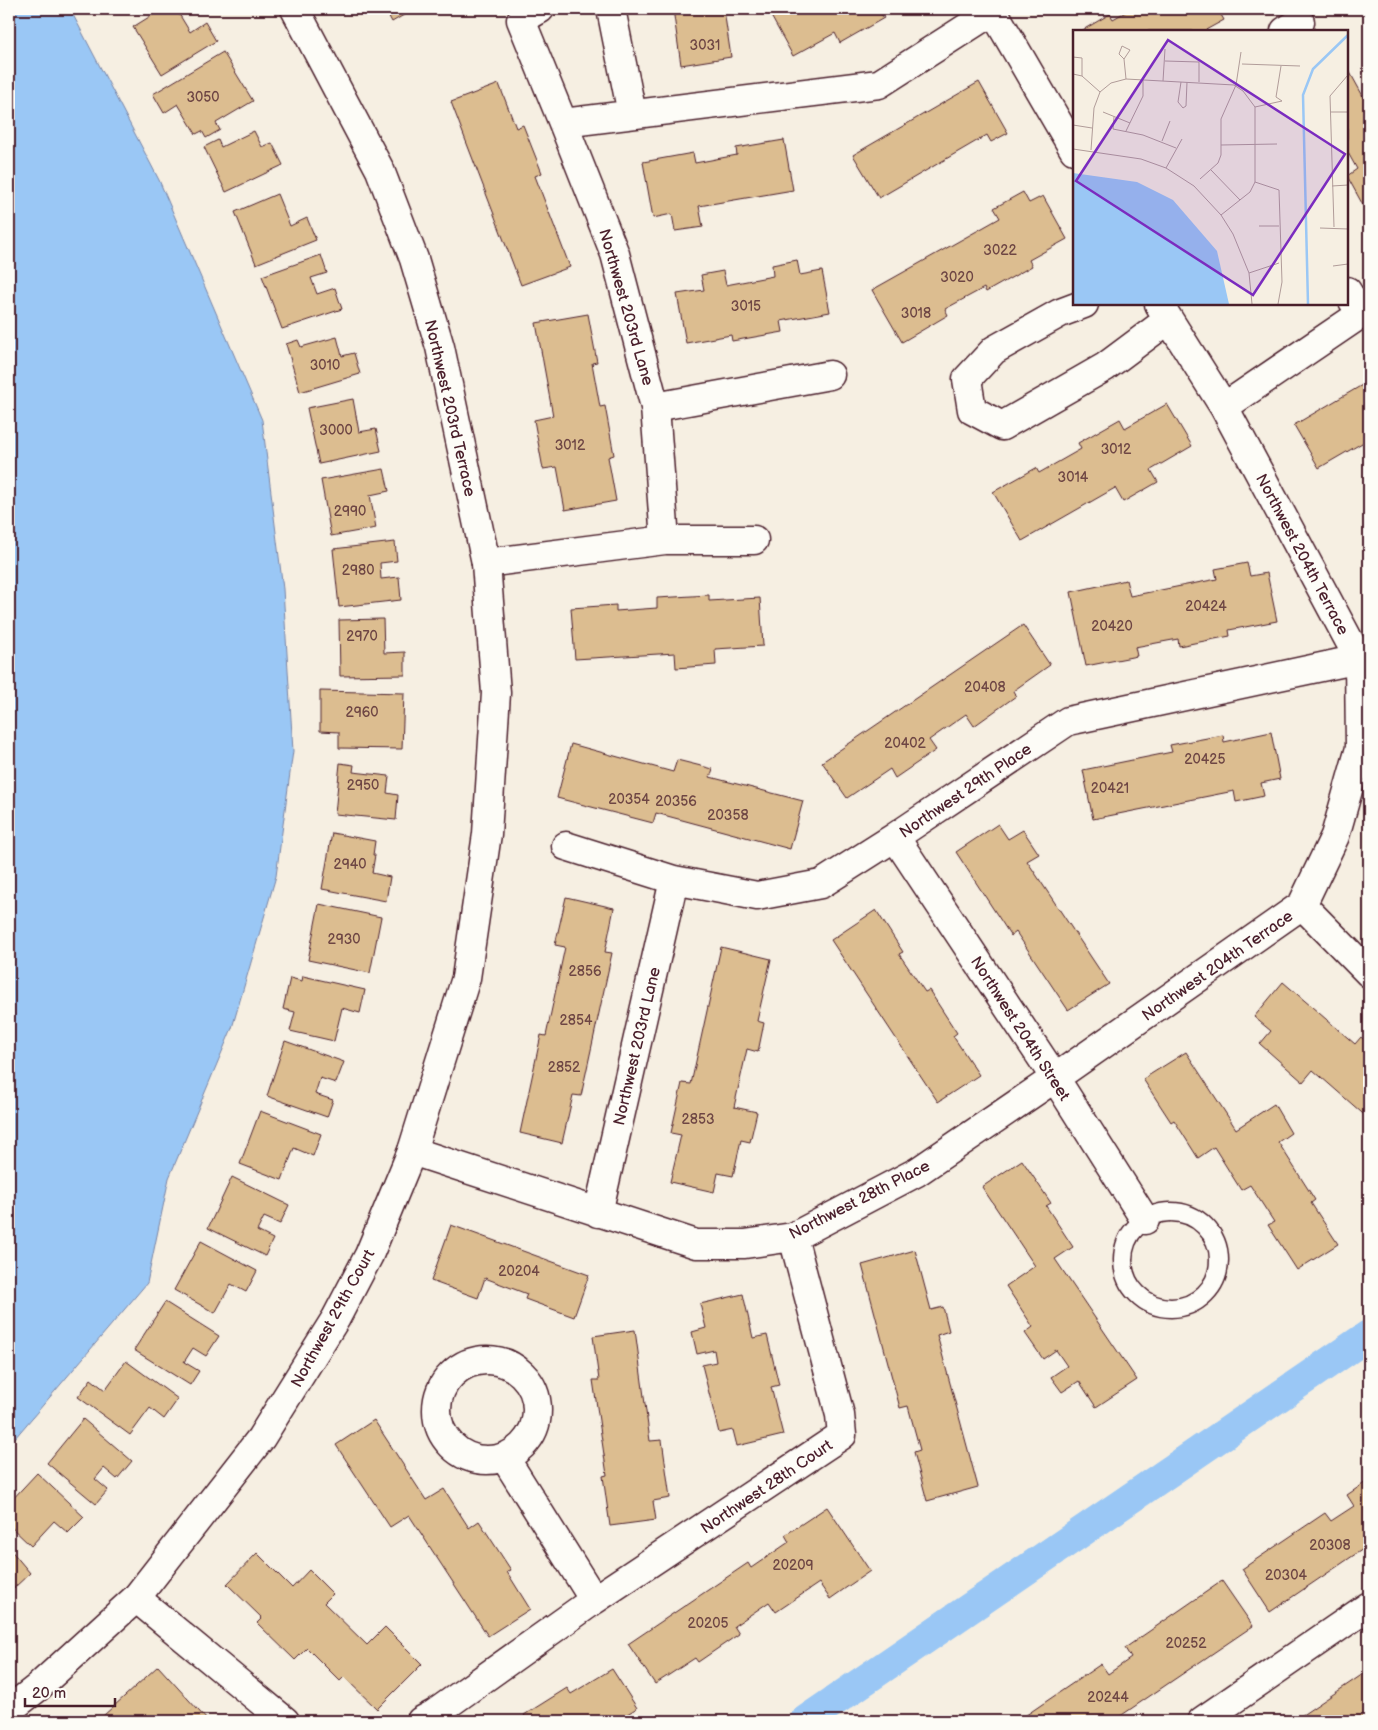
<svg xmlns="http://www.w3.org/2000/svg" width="1378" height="1730" viewBox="0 0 1378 1730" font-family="'Balsamiq Sans',sans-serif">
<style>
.water{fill:#9ac7f5;stroke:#7a84a4}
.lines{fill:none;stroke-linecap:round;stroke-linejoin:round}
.canal{stroke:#9ac7f5;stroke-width:31}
.building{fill:#dcbd90;stroke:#4a1f2b}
.lane-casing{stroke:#4a1f2b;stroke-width:21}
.street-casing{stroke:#4a1f2b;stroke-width:31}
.secondary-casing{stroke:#4a1f2b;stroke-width:31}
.lane{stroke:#fdfcf7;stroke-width:18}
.street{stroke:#fdfcf7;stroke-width:28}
.secondary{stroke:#fdfcf7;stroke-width:28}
.labels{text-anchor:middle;stroke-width:4;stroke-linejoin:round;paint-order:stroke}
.number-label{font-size:14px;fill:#6e4644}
.street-label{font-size:16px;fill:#4a1f2b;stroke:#fdfcf7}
.inset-river{fill:none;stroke:#9ac7f5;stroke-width:2.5}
.inset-road{fill:none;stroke:#b19c99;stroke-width:1}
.view{fill:#7b2cbf;fill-opacity:0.15;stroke:#7b2cbf;stroke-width:2.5}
.inset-edge{fill:none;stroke:#4a1f2b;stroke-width:2.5}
</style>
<rect width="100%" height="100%" fill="#f6efe2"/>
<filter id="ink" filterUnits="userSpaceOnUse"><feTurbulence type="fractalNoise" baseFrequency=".02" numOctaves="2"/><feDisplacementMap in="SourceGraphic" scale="10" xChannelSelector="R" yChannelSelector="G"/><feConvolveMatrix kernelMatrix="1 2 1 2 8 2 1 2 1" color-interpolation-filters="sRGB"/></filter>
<g filter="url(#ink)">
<path class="water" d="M9 9H70L159 180 262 420 283 589 293 751 276 876 232 1028 169 1178 147 1283 9 1445Z"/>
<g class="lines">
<path class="canal" d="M805 1721 1369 1335"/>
</g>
<path class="building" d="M123 9H135L126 14Z
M162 9H176L190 32 205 22 216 41 162 74 133 27Z
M385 9H414L392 22Z
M673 9H732L724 10 731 57 681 65Z
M785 9H890L881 14 884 18 840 43 835 33 793 56 771 16Z
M1131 9H1227L1220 13 1224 20 1204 31H1081L1110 14 1113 19Z
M223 52 253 101 216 123 220 130 206 138 202 131 196 134 178 104 164 113 153 94Z
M1347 67 1369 107V216L1347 176 1357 169 1347 151Z
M979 82 1008 133 991 142 987 135 879 198 853 155Z
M499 84 516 128 523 125 542 173 535 176 570 267 521 285 451 102Z
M254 131 262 147 272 143 283 165 226 192 204 147 218 140 221 147Z
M784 140 793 190 699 206 703 227 675 231 672 214 653 218 643 162 693 153 695 163 737 155 736 148Z
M1023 192 1029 203 1043 196 1067 239 1029 260 1032 266 986 292 984 288 945 309 948 315 902 342 872 290 1000 218 994 208Z
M277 194 290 226 307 218 316 240 256 264 235 212Z
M321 255 327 273 311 278 317 294 335 288 342 309 282 329 262 276Z
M797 260 800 275 822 271 830 312 781 321 783 332 732 341 731 335 686 343 677 294 704 290 701 275 723 271 726 285 773 276 772 265Z
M588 314 597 362 592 363 600 407 605 406 614 455 608 457 616 501 565 510 557 467 543 469 534 420 553 416 536 323Z
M337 337 342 356 354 353 360 374 300 392 286 344 298 340 301 347Z
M1369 381V439L1319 468 1294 425Z
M353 399 359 432 376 429 381 451 319 464 307 408Z
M1167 404 1192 446 1151 470 1158 482 1123 502 1115 488 1022 541 993 492 1036 468 1039 473 1081 449 1078 443 1120 419 1125 428Z
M384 469 389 491 370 495 376 528 331 536 321 480Z
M395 542 397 561 380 563 381 579 399 577 401 600 339 607 333 549Z
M1247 563 1250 576 1267 573 1277 621 1229 630 1230 636 1179 646 1178 639 1135 647 1137 656 1086 666 1071 592 1126 580 1130 596 1217 579 1215 569Z
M709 595V601L760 598 763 646 715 649 716 665 676 668 675 653 575 659 571 608 616 605V611L657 608V598Z
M383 619 384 653 405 652V675L340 676 339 620Z
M1023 625 1050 665 1013 691 1016 696 974 726 966 714 929 740 936 750 895 778 890 769 847 798 822 762Z
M320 691 404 693 402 749 339 748V732L320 731Z
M1271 732 1280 779 1261 783 1264 796 1236 802 1234 791 1093 819 1083 770 1172 752 1170 745 1223 735 1224 742Z
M571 744 673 772 677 760 713 769 710 777 803 801 790 849 656 813 653 823 557 798Z
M340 763 354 765 353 772 389 776 387 793 398 795 396 820 335 814Z
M998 824 1008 839 1023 830 1039 854 1027 861 1109 984 1068 1010 1016 932 1011 936 956 852Z
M332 833 375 841 373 855H375L372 873 390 877 386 901 322 889Z
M566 897 614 908 605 952 612 953 581 1096 573 1095 562 1143 520 1133 541 1035 546 1036 565 947 555 945Z
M319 904 381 917 370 973 308 960Z
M876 910 903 952 899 954 925 992 929 990 957 1033 953 1036 979 1075 938 1102 831 940Z
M721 947 771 959 757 1021 764 1023 758 1052 747 1049 734 1107 757 1112 750 1142 741 1140 733 1176 718 1173 714 1192 670 1182 681 1135 671 1133 682 1083 691 1084Z
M303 976 365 990 360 1013 342 1008 334 1041 290 1031 295 1012 283 1009 290 978 302 981Z
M1283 982 1355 1044 1361 1037 1369 1044V1119L1313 1070 1303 1082 1260 1044 1271 1031 1254 1017Z
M285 1041 344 1062 336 1083 320 1078 315 1094 333 1100 327 1117 267 1096Z
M1186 1052 1236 1129 1274 1104 1291 1133 1278 1142 1315 1200 1311 1203 1338 1244 1297 1270 1268 1225 1274 1222 1250 1185 1241 1190 1214 1147 1198 1158 1174 1120 1171 1122 1143 1079Z
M260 1111 321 1134 313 1156 294 1148 282 1180 240 1164Z
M1022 1160 1051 1203 1046 1206 1073 1247 1055 1259 1137 1380 1096 1407 1079 1381 1062 1392 1051 1377 1067 1366 1056 1350 1043 1359 1025 1333 1033 1327 1006 1286 1035 1266 982 1187Z
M232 1177 289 1205 280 1224 264 1217 257 1231 273 1239 265 1256 208 1228Z
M451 1225 589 1275 574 1317 525 1299 527 1294 485 1278 478 1298 431 1281Z
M201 1241 257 1271 246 1292 231 1284 215 1313 174 1290Z
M915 1250 931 1310 943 1307 949 1331 937 1335 978 1487 927 1501 914 1452 920 1450 908 1406 900 1408 862 1265Z
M743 1294 753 1338 767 1335 779 1385 771 1387 783 1435 737 1446 733 1430 719 1433 702 1365 716 1362 714 1350 697 1354 692 1332 706 1328 700 1304Z
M165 1302 219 1336 206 1356 193 1348 184 1362 199 1371 190 1385 134 1350Z
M635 1330 650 1441 662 1440 670 1498 653 1501 656 1520 610 1526 603 1476 607 1475 593 1380H599L593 1336Z
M126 1361 178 1399 164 1419 150 1408 130 1435 78 1397 91 1379 105 1390Z
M83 1419 132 1461 117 1479 104 1468 95 1479 108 1490 96 1504 47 1463Z
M374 1420 426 1500 444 1489 469 1528 479 1521 511 1570 507 1572 530 1609 488 1636 409 1515 390 1527 336 1445Z
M37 1473 84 1517 68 1533 54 1521 31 1546 9 1525V1503Z
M1369 1480V1545L1270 1612 1242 1569 1325 1513 1331 1521 1354 1506 1347 1495Z
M827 1507 870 1571 830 1599 819 1583 776 1612 769 1602 734 1626 739 1634 698 1662 695 1658 655 1684 628 1644 748 1563 751 1568 789 1542 785 1535Z
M9 1548 30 1573 14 1588 9 1582Z
M257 1553 292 1588 309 1570 333 1594 324 1603 367 1645 385 1627 422 1664 377 1709 344 1677 340 1681 307 1648 295 1660 257 1623 262 1618 227 1584Z
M1222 1581 1253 1626 1113 1721H1020L1019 1720 1101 1664 1108 1674 1131 1658 1125 1648Z
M158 1666 208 1721H108L103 1716Z
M612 1669 637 1708 616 1721H528L524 1715 567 1688 571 1694Z
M1369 1670V1721H1300L1298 1718Z"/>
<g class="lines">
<g class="lane-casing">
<path id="lane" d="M1123 1260a48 48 0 1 1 96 0a48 48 0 1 1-96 0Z"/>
</g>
<g class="street-casing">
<path id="street" d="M540 9 521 20 563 123 615 254 655 407 665 540
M611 9 632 114
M992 9 1074 150
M1285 31 1300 22
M563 123 879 84 993 11
M1084 304 1060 313 994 350 967 379 972 410 1002 426 1105 367 1168 320
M655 407 830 375
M1224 407 1361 314 1347 291
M486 563 665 540H754
M895 837 1055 1078 1145 1220
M566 846 674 880 757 896 821 884 895 837 1068 721 1359 659 1369 669
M1302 905 1369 973
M412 1151 696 1244H745L793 1237 917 1172 1055 1078 1302 905 1335 836 1360 748 1359 659 1224 407 1159 304
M598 1213 674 880
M437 1410a50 50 0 1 1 100 0a50 50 0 1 1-100 0Z
M505 1458 594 1600
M136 1598 285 1721
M421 1721 434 1714 594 1600 842 1435 840 1415 793 1237
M1202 1721 1369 1606"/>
</g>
<g class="secondary-casing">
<path id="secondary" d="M9 1710 37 1688 136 1598 261 1438 336 1318 369 1255 412 1151 466 978 487 834 496 693 486 563 440 347 414 259 380 170 295 9"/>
</g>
<use href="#lane" class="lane"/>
<use href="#street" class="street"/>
<use href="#secondary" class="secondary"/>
</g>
</g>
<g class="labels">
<g class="number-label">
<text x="705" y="50">3031</text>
<text x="203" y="102">3050</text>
<text x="1000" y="255">3022</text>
<text x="957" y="282">3020</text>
<text x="746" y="311">3015</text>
<text x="916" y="318">3018</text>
<text x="325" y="370">3010</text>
<text x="336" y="435">3000</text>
<text x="570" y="450">3012</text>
<text x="1116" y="454">3012</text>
<text x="1073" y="482">3014</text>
<text x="350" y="516">2990</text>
<text x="358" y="575">2980</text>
<text x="1206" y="611">20424</text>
<text x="1112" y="631">20420</text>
<text x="362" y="641">2970</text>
<text x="985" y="692">20408</text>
<text x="362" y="717">2960</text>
<text x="905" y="748">20402</text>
<text x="1205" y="764">20425</text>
<text x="363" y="790">2950</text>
<text x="1110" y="793">20421</text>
<text x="629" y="804">20354</text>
<text x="676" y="806">20356</text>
<text x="728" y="820">20358</text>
<text x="350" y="869">2940</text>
<text x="344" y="944">2930</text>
<text x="585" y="976">2856</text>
<text x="576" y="1025">2854</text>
<text x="564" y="1072">2852</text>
<text x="698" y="1124">2853</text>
<text x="519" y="1276">20204</text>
<text x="1330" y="1550">20308</text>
<text x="793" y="1570">20209</text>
<text x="1286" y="1580">20304</text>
<text x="708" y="1628">20205</text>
<text x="1186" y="1648">20252</text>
<text x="1108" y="1702">20244</text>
</g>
<g class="street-label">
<text transform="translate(627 307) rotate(74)" y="6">Northwest 203rd Lane</text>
<text transform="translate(451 408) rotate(77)" y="6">Northwest 203rd Terrace</text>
<text transform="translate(1303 554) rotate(62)" y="6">Northwest 204th Terrace</text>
<text transform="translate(965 790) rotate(-34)" y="6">Northwest 29th Place</text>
<text transform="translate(1217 965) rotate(-35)" y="6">Northwest 204th Terrace</text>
<text transform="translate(1021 1028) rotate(57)" y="6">Northwest 204th Street</text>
<text transform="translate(636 1046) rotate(-77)" y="6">Northwest 203rd Lane</text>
<text transform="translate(859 1199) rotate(-27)" y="6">Northwest 28th Place</text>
<text transform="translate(332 1318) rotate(-61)" y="6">Northwest 29th Court</text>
<text transform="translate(766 1486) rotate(-34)" y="6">Northwest 28th Court</text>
</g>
</g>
<g transform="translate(1073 30)">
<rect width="275" height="275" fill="#f6efe2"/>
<path d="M0 143 64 152 100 170 144 221 156 274H0Z" fill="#9ac7f5"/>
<path class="inset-river" d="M235 274 230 65 240 39 275 5"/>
<path class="inset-road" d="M0 27 9 28V46M51 29 46 24 49 16 57 20 51 29 53 49M92 31 126 32V52M169 34 227 36M0 44 9 46 27 62M90 51 92 19M108 52 105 72 110 78 113 76 114 52M27 62 38 53 53 49 161 55 170 61 182 77V152L177 162 148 185M182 77 209 71 203 67 208 36M30 82 57 93M257 82H275M41 87 40 99 70 105 103 118M0 95 19 98M53 101 70 66V50M89 111 97 91M148 115 204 114M0 119 68 129 93 138 121 156 148 185 160 204 176 243 179 274M18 120 21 78 27 62M93 138 109 109M138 140 167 170M127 149 145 133 148 125V89L163 55 168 22M182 152 206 160 209 252 205 274M259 156 275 155M186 196H206M261 197 257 66 275 45M247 198 275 199M260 236 275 234M176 243 206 233"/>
<path class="view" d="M95 10 272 124 180 265 3 151Z"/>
<rect width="275" height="275" class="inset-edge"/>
</g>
<rect width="1378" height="1730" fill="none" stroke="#fdfcf7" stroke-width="30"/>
<rect x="15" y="15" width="1348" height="1700" fill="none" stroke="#4a1f2b" stroke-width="2" filter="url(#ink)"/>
<path d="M25 1698v8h90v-8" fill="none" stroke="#4a1f2b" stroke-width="2.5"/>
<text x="32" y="1698" font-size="15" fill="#4a1f2b" stroke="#fdfcf7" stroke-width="4" paint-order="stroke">20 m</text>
</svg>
